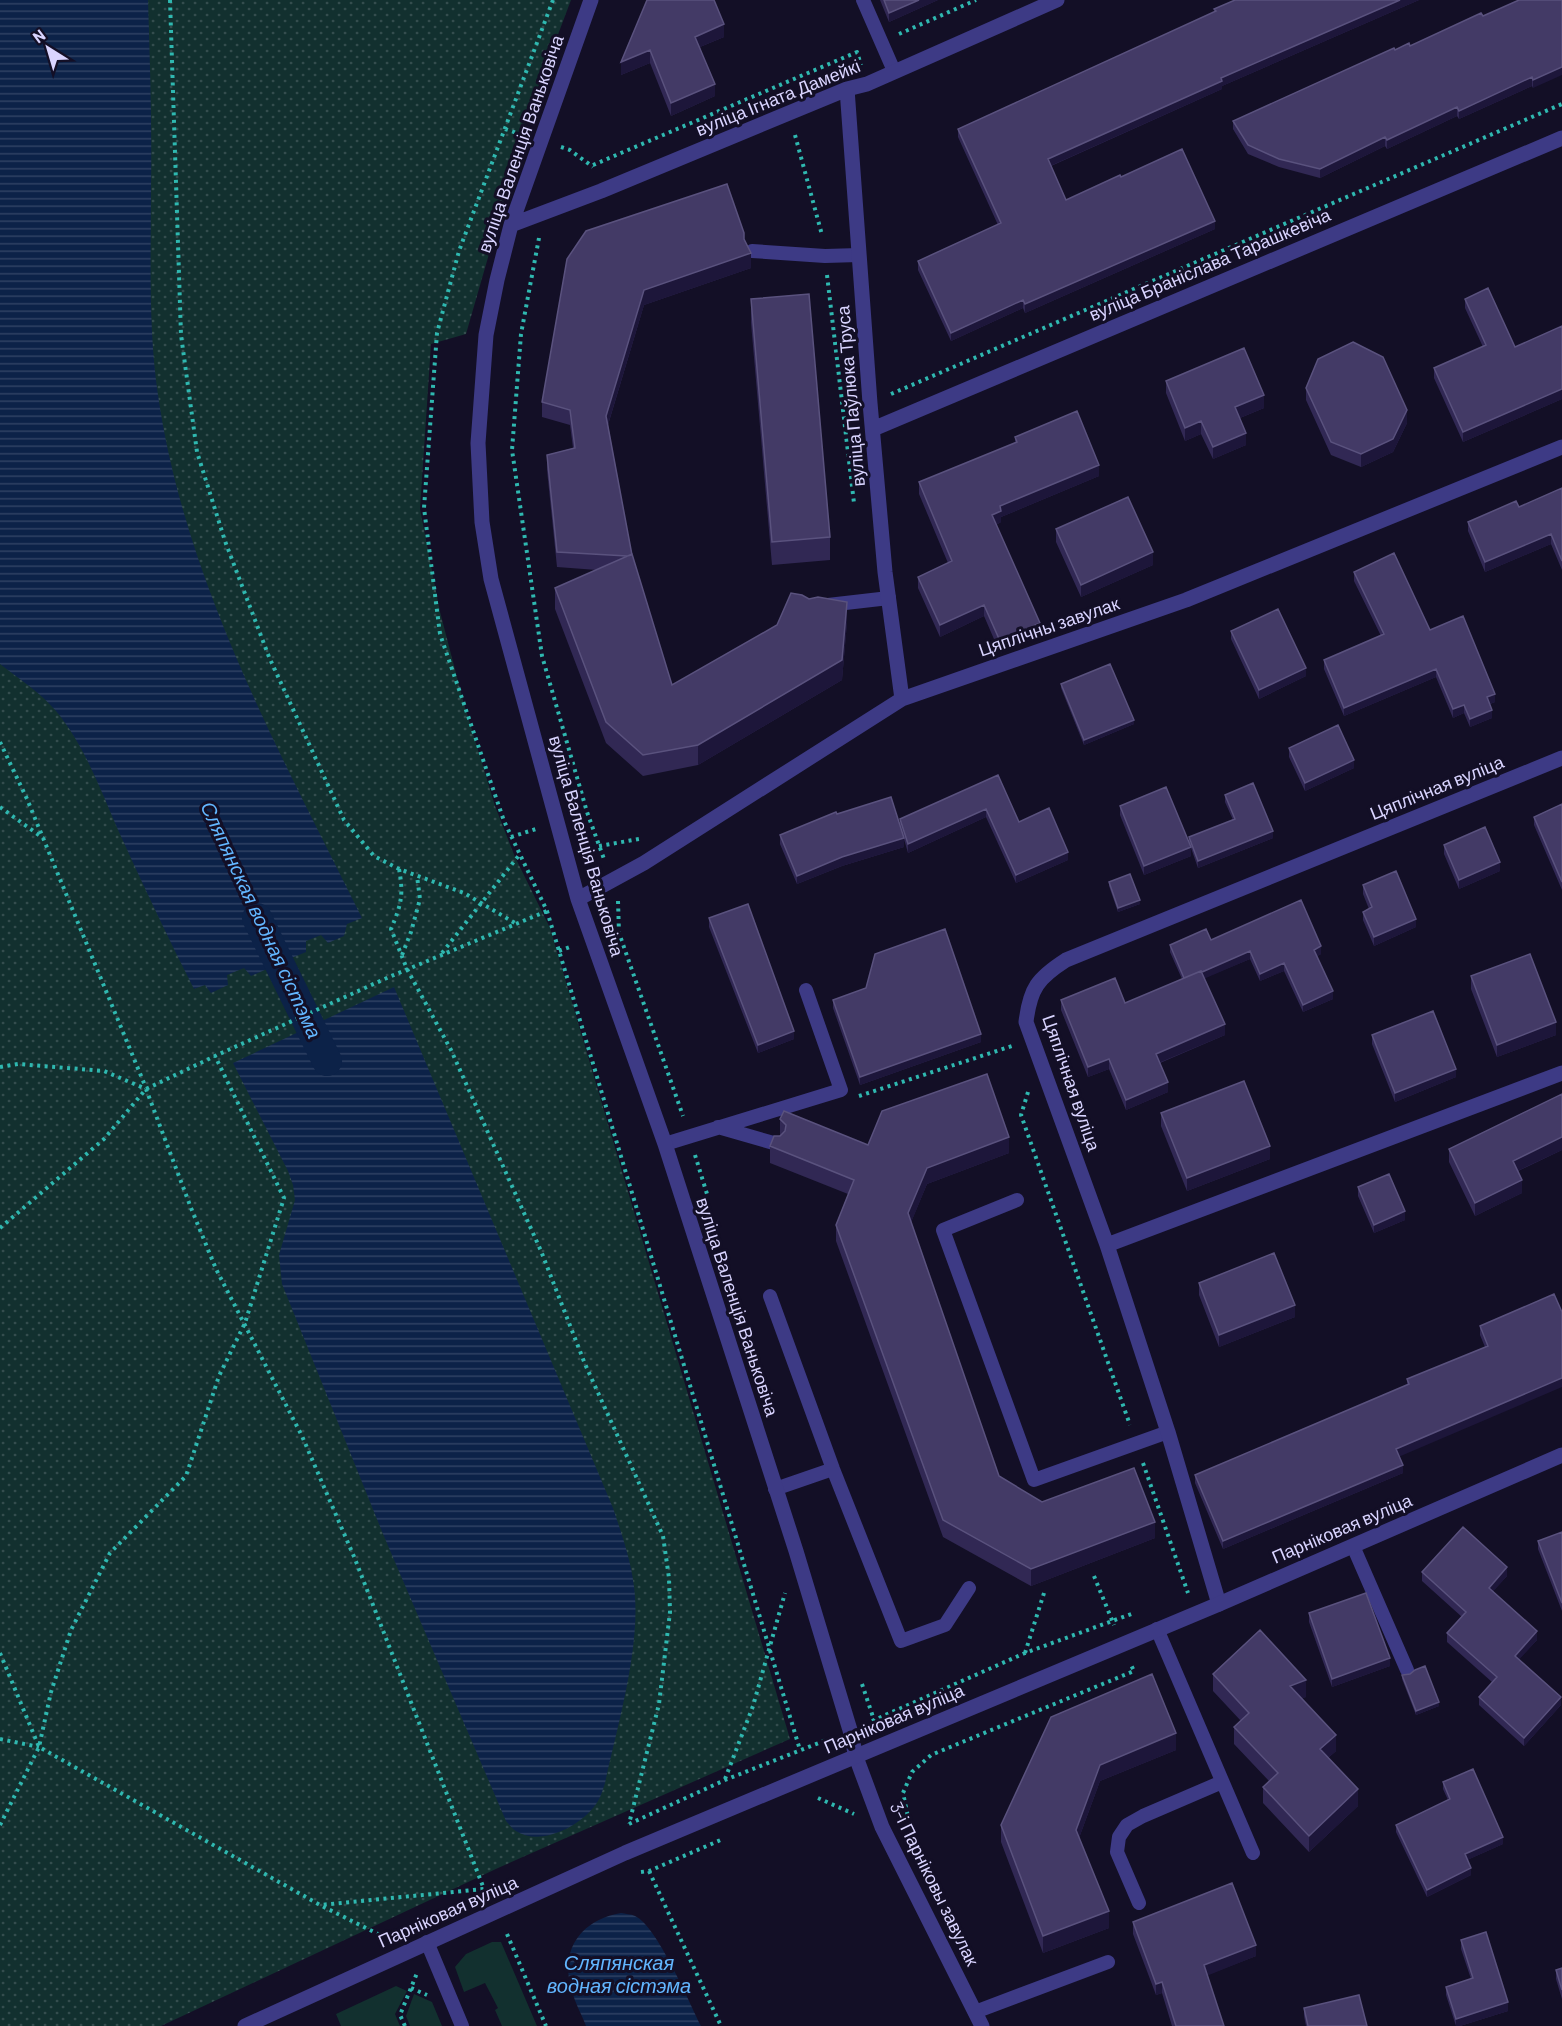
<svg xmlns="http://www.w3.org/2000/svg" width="1562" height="2026" viewBox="0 0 1562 2026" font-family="Barlow,sans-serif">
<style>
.green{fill:#12302f}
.park{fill:url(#park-dots)}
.water{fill:url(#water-rules)}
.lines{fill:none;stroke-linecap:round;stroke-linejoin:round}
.canal{stroke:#0c2248;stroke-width:30}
.path{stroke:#2fb8b0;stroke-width:4;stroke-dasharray:3 4.5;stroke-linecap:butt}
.service{stroke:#3d3a85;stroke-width:14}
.minor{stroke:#3d3a85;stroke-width:15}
.tertiary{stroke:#3d3a85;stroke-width:15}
.wall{fill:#312854}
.shaded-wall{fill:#1d163a}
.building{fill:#433a66;stroke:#5a527e;stroke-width:1.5}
.labels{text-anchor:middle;stroke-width:6;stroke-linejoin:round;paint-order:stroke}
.street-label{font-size:18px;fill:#d9d4ff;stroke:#130f26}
.water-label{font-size:20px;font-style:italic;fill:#62b6ff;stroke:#130f26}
</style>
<defs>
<pattern id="park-dots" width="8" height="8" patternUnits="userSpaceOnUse" patternTransform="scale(1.5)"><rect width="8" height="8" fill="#12302f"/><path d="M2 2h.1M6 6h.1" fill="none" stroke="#344d4e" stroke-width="1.8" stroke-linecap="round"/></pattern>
<pattern id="water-rules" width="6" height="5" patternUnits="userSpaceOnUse" patternTransform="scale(1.5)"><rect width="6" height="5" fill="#0c2248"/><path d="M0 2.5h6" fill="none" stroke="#2f4163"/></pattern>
</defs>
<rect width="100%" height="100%" fill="#130f26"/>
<path class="green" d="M492 1942H501L537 2026H502L495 2010 498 2008 485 1983 464 1992 455 1967 466 1954Z
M396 1986 407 1991 395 2014 400 2026H341L336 2014Z
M414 1994 432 2002 442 2026H410L406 2016Z"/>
<path class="park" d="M0 0H571L533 101 466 334 431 344 420 509 440 612 464 704 495 806 515 857 550 928 790 1739 498 1868 161 2026H0Z"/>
<path class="water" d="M0 0H148C150 63 152 125 151 188 151 256 148 327 158 395 185 582 279 751 362 918L347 924 344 936 328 943 321 935 306 941V952L289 959 281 952 267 958V969L251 976 244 968 227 975 228 985 211 993 205 985 194 989C168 938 143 885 119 832 101 791 85 746 56 711 40 692 19 679 0 664Z
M394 987 613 1508C623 1538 633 1566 635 1597 639 1653 617 1728 605 1783 603 1789 601 1796 598 1801 585 1824 541 1848 516 1831 512 1829 509 1824 506 1821L383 1534 282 1284 279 1255 295 1200 293 1185 288 1171 233 1063Z
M621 1913C625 1914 631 1914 635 1916 657 1926 689 2002 701 2026H586C582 2015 575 2003 572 1991 559 1951 580 1920 621 1913Z"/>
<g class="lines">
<path class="canal" d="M257 918 327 1061"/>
<path class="path" d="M170 0 181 335 197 452 225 541 269 657 344 820 374 856 399 869 464 893 515 923
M553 0 459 251 437 333 424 508 440 634 504 821 547 911 800 1750
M899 34 976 0
M505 129 520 134
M795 135 822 235
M561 147 570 150 593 167
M593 165 857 52 861 65
M539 238 521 334 512 450 542 656 587 812 604 859
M827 275 854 503
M891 394 1562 104
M0 742 27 799 146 1088
M0 807 43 838
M511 837 536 829
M599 846 639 839
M399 869C404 895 401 905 391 929L407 969 451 1050 541 1251 585 1364 663 1536 669 1578 670 1612 659 1704 629 1824
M618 901 619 933 683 1116
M559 951 573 946
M442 953 520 854
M402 955 411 932 420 899 417 876
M0 1067 18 1064 104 1071 146 1089 191 1208 216 1269 302 1436 355 1559 484 1889 320 1905
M1028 1092 1021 1115 1130 1425
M859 1096 1012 1046
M695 1155 707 1194
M0 1228 104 1139 146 1089 215 1056 389 977 547 911
M1143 1463 1188 1593
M1094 1576 1114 1625
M0 1653 39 1747 320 1905 382 1936
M1025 1653 1044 1593
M862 1684 874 1720
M872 1721 1025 1653 1134 1613
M0 1739 39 1747
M725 1779 753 1706 785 1593
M818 1798 854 1814
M903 1819 908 1817 903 1793 912 1772 931 1755 1134 1671 1131 1665
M629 1824 725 1780 829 1739
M0 1825 39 1747 51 1692 71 1630 110 1553 186 1476 219 1376 245 1323 284 1198 215 1056
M649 1871 721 2026
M641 1872 649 1871 723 1839
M507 1934 546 2026
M411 1988 427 1995
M405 2026 400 2015 417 1973"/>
<path class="service" d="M863 0 894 71
M752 251 825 256 859 255
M828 605 889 598
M718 1127 777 1144
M665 1144 841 1090 806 990
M1017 1200 943 1230 1034 1480 1168 1432
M770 1296 833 1469 901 1641 945 1625 969 1588
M775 1489 833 1469
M1353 1546 1407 1670
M1157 1629 1253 1853
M1139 1903 1117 1852 1119 1837 1127 1825 1143 1816 1222 1782
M427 1942 462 2026
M975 2012 1108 1962"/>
<path class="minor" d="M591 0 511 225 497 280 486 335 478 443 482 522 491 579 578 899 665 1144 796 1551 850 1730 856 1757 882 1827 982 2026
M847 89 870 403 885 572 902 699
M511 225 601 191 847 89 867 84 1057 0
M873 429 1562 138
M578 899 644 863 902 699 1186 600 1562 447
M1107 1245 1562 1073
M1219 1604 1168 1432 1107 1245 1026 1022C1030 988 1038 978 1066 960L1562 758"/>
<path class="tertiary" d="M245 2026 625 1853 1219 1604 1562 1455"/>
</g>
<path class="wall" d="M880 0H938L889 22Z
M1235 0H1419L1222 86V89L1051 166 1066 200 1121 177 1215 229 1025 313 1023 308 951 341 918 270V261L998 225 958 137V129L1214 12V9Z
M1562 0 1533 88 1532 86 1459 119 1457 116 1387 149 1385 146 1320 178 1279 167 1248 154 1233 129V121L1395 50 1410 46 1483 16Z
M724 24V37L700 47 715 96 671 116 650 63 621 75V62Z
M744 239 751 268 644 305 608 425 632 555 672 685 847 622 842 680 698 765 643 776 606 743 555 609V588L597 570 557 567 547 470V455L573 448 570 425 542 417V402L567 259Z
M751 299 830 537V560L772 565 751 323Z
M1465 299 1515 347 1562 326V399L1463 442 1434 378V368L1483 347 1465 308Z
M1166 381 1264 408 1240 418 1246 445 1213 459 1201 434 1185 441 1166 393Z
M1306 388 1407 423 1393 452 1361 467 1331 455 1306 400Z
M1015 437 1099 476 1001 517V522L996 525 1040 635 1000 653 984 616 940 637 918 588V577L948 563 919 494V482L1015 443Z
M1562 488V570L1551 544 1485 572 1468 531V522L1519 507Z
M1056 529 1153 565 1081 597 1056 542Z
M1354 572 1430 630 1495 702 1490 704 1492 718 1470 727 1464 713 1453 718 1436 677 1344 716 1324 669V660L1381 636 1354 581Z
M1231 631 1306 676 1259 699 1231 639Z
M1061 684 1134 724 1084 745 1061 688Z
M1289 748 1354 768 1305 791 1289 757Z
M998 775 1019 822 1068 860 1016 883 986 817 908 853 904 839V847L842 866 797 884 780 844V835L837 814 900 825V819Z
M1225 795 1273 838 1198 868 1191 848V856L1144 875 1120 815V806L1189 844V837L1233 820 1225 802Z
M1562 804V890L1534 825V817Z
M1444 845 1500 871 1459 889 1444 854Z
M1109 882 1140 904 1118 912 1109 886Z
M1363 885 1416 927 1374 946 1363 920V912L1369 909 1363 894Z
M709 918 794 1039 758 1053 709 927Z
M1211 940 1321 954 1317 956 1333 999 1303 1012 1284 971 1260 981 1250 959 1204 978 1225 1035 1160 1063 1168 1092 1126 1110 1109 1069 1088 1077 1061 1010V1000L1125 1003 1182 979 1170 952V945Z
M1471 976 1556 1035 1497 1057 1471 989Z
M866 988 981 1042 860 1085 833 1008V1000Z
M1372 1035 1456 1077 1395 1102 1372 1044Z
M1161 1113 1270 1159 1187 1191 1161 1126Z
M780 1119 868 1145 1009 1153 927 1184 911 1222 999 1476 1042 1502 1155 1538 1031 1586 943 1537 836 1241V1225L848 1194 770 1163V1146L780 1135Z
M1449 1149 1562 1150 1518 1171 1522 1193 1475 1216 1449 1162Z
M1358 1187 1405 1220 1374 1233 1358 1196Z
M1199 1283 1295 1317 1219 1347 1199 1295Z
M1554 1294 1399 1457 1403 1473 1223 1549 1195 1483V1475L1407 1385V1379L1485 1347 1480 1335V1326Z
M1562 1532V1611L1538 1549V1541Z
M1422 1572 1507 1576 1493 1591 1537 1640 1519 1659 1561 1705 1524 1746 1479 1705V1697L1492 1682 1447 1642V1633L1462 1617 1422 1581Z
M1309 1613 1390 1666 1332 1687 1309 1622Z
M1213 1674 1306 1697 1302 1698 1336 1751 1328 1758 1358 1806 1309 1852 1263 1803V1787L1269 1781 1234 1744V1727L1241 1721 1213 1691Z
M1410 1674 1439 1706 1416 1715 1402 1679V1675Z
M1051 1717 1176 1750 1100 1781 1079 1838 1109 1928 1043 1953 1001 1842V1825Z
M1443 1782 1503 1844 1467 1860 1471 1875 1427 1897 1396 1832V1825L1448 1800 1443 1789Z
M1133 1922 1256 1956 1207 1975 1224 2026H1172L1162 1993 1156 1995 1133 1934Z
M1461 1940 1508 2011 1460 2026H1456L1446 1995V1987L1471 1979 1461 1949Z
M1562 1968V1999L1556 1979V1970Z
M1304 2008 1367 2026H1306L1304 2016Z"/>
<path class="shaded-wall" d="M919 0H938L889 22V13Z
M1400 0H1419L1222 86V89L1048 167V159L1221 78Z
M724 24V37L695 49V37Z
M650 50V63L621 75V62Z
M1562 67V75L1533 88V80Z
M1532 77V86L1459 119V111Z
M715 84V96L671 116V103Z
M1457 107V116L1387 149V140Z
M1385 137V146L1320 178V169Z
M1215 221V229L1025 313V304Z
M751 253V268L644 305 606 431V416L644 290Z
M1023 300V308L951 341V333Z
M1562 389V399L1463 442V432Z
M1264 395V408L1235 420V407Z
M1407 410V423L1393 452 1361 467V454Z
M1201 421V434L1185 441V428Z
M1246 433V445L1213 459V447Z
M1099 465V476L1001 517V522L992 527V515L1000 506Z
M1551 534V544L1485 572V562Z
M1153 552V565L1081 597V585Z
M847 602V622L842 680 698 765V745Z
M984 605V616L940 637V625Z
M1040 623V635L1000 653V641Z
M1306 668V676L1259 699V690Z
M1436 669V677L1344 716V708Z
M1495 694V702L1487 705V697Z
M1464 705V713L1453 718V709Z
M1492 710V718L1470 727V719Z
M1134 720V724L1084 745V740Z
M1354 760V768L1305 791V783Z
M986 809V817L908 853V844Z
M1273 831V838L1198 868V861Z
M904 838V847L842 866 797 884V876L842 857Z
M1191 847V856L1144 875V866Z
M1068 852V860L1016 883V875Z
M1500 862V871L1459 889V880Z
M1140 900V904L1118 912V908Z
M1416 919V927L1374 946V937Z
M1321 946V954L1314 958V950Z
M1250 951V959L1185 987V979Z
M1284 963V971L1260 981V974Z
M1333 991V999L1303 1012V1005Z
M1556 1022V1035L1497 1057V1045Z
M1225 1024V1035L1156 1064V1054Z
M794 1031V1039L758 1053V1045Z
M981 1034V1042L860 1085V1077Z
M1109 1059V1069L1088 1077V1067Z
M1456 1069V1077L1395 1102V1093Z
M1168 1082V1092L1126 1110V1100Z
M1009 1137V1153L927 1184 908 1230V1213L927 1168Z
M1562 1137V1150L1513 1173V1161Z
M1270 1146V1159L1187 1191V1178Z
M1522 1180V1193L1475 1216V1203Z
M1405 1211V1220L1374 1233V1225Z
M1295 1305V1317L1219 1347V1335Z
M1562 1378V1387L1396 1458V1449Z
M1403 1465V1473L1223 1549V1541Z
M1155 1522V1538L1031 1586V1569Z
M1507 1567V1576L1489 1596V1588Z
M1537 1631V1640L1515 1664V1656Z
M1390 1658V1666L1332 1687V1679Z
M1306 1680V1697L1290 1703V1686Z
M1561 1697V1705L1524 1746V1738Z
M1439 1702V1706L1416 1715V1711Z
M1176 1733V1750L1100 1781 1076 1846V1830L1100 1765Z
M1336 1735V1751L1320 1765V1749Z
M1358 1789V1806L1309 1852V1836Z
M1503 1837V1844L1465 1861V1854Z
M1471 1868V1875L1427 1897V1890Z
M1109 1911V1928L1043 1953V1936Z
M1256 1945V1956L1204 1977V1965Z
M1162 1982V1993L1156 1995V1984Z
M1508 2002V2011L1460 2026H1456V2019Z"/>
<path class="building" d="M647 0H714L724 24 695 37 715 84 671 103 650 50 621 62Z
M884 0H919L889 13Z
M1235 0H1400L1221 78 1222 81 1048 159 1066 200 1120 175 1121 177 1182 149 1215 221 1025 304 1023 300 951 333 918 261 1001 223 958 129 1216 11 1214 9Z
M1519 0H1562V67L1533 80 1532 77 1459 111 1457 107 1387 140 1385 137 1320 169 1279 159 1248 145 1233 121 1394 48 1395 50 1409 43 1410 46 1481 13 1483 16Z
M727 184 744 233V239L751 253 644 290 606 416 632 555 627 556 557 552 547 455 575 448 570 410 542 402 567 259 586 231Z
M1488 288 1515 347 1562 326V389L1463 432 1434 368 1486 345 1465 299Z
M809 294 830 537 772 542 751 299Z
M1353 342 1383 357 1407 410 1393 439 1361 454 1331 442 1306 388 1318 359Z
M1244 348 1264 395 1235 407 1246 433 1213 447 1201 421 1185 428 1166 381Z
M1077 411 1099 465 1000 506 1001 511 992 515 1040 623 1000 641 984 605 940 625 918 577 952 561 919 482 1017 442 1015 437Z
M1562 488V561L1551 534 1485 562 1468 522 1516 501 1519 507Z
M1128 497 1153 552 1081 585 1056 529Z
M1394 553 1430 630 1463 616 1495 694 1487 697 1492 710 1470 719 1464 705 1453 709 1436 669 1344 708 1324 660 1384 634 1354 572Z
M632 554 672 685 777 625 791 593 802 595 809 599 818 597 847 602 842 660 698 745 643 755 606 722 555 588Z
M1278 609 1306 668 1259 690 1231 631Z
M1110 664 1134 720 1084 740 1061 684Z
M1338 725 1354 760 1305 783 1289 748Z
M998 775 1019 822 1049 808 1068 852 1016 875 986 809 908 844 900 819Z
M1253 783 1273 831 1198 861 1189 837 1235 819 1225 795Z
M1166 787 1191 847 1144 866 1120 806Z
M891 797 904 838 842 857 797 876 780 835 836 812 837 814Z
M1562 804V882L1534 817Z
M1485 827 1500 862 1459 880 1444 845Z
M1396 871 1416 919 1374 937 1363 912 1372 907 1363 885Z
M1130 874 1140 900 1118 908 1109 882Z
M1301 900 1321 946 1314 950 1333 991 1303 1005 1284 963 1260 974 1250 951 1202 972 1201 971 1184 978 1170 945 1206 929 1211 940Z
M748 904 794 1031 758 1045 709 918Z
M945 929 981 1034 860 1077 833 1000 866 988 875 954Z
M1530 954 1556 1022 1497 1045 1471 976Z
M1201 971 1225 1024 1156 1054 1168 1082 1126 1100 1109 1059 1088 1067 1061 1000 1115 978 1125 1003Z
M1433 1011 1456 1069 1395 1093 1372 1035Z
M987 1074 1009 1137 927 1168 908 1213 999 1476 1042 1502 1134 1468 1155 1522 1031 1569 943 1520 836 1225 854 1180 770 1146 774 1136H780L785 1131 786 1125 780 1119 784 1111 868 1145 882 1111Z
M1244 1081 1270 1146 1187 1178 1161 1113Z
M1562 1094V1137L1513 1161 1522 1180 1475 1203 1449 1149Z
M1389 1174 1405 1211 1374 1225 1358 1187Z
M1274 1253 1295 1305 1219 1335 1199 1283Z
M1554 1294 1562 1312V1378L1396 1449 1403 1465 1223 1541 1195 1475 1409 1384 1407 1379 1488 1346 1480 1326Z
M1463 1527 1507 1567 1489 1588 1537 1631 1515 1656 1561 1697 1524 1738 1479 1697 1497 1677 1447 1633 1466 1612 1422 1572Z
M1562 1532V1603L1538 1541Z
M1366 1593 1390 1658 1332 1679 1309 1613Z
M1260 1630 1306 1680 1290 1686 1336 1735 1320 1749 1358 1789 1309 1836 1263 1787 1278 1773 1234 1727 1249 1713 1213 1674Z
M1425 1666 1439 1702 1416 1711 1402 1675 1410 1674 1415 1670Z
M1152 1674 1176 1733 1100 1765 1076 1830 1109 1911 1043 1936 1001 1825 1051 1717Z
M1473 1769 1503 1837 1465 1854 1471 1868 1427 1890 1396 1825 1450 1799 1443 1782Z
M1232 1883 1256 1945 1204 1965 1224 2026H1176L1162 1982 1156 1984 1133 1922Z
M1486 1932 1508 2002 1456 2019 1446 1987 1473 1978 1461 1940Z
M1562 1968V1990L1556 1970Z
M1359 1995 1367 2026H1308L1304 2008Z"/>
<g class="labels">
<g class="street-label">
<text transform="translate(778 98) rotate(-22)" y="6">вуліца Ігната Дамейкі</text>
<text transform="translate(521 144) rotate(-71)" y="6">вуліца Валенція Ваньковіча</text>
<text transform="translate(1210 265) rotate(-23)" y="6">вуліца Браніслава Тарашкевіча</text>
<text transform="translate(851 396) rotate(-95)" y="6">вуліца Паўлюка Труса</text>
<text transform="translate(1049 627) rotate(-19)" y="6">Цяплічны завулак</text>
<text transform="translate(1437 788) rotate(-22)" y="6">Цяплічная вуліца</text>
<text transform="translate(586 846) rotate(74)" y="6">вуліца Валенція Ваньковіча</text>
<text transform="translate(1071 1083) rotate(71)" y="6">Цяплічная вуліца</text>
<text transform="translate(737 1307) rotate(72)" y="6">вуліца Валенція Ваньковіча</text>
<text transform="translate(1342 1529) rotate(-23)" y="6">Парніковая вуліца</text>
<text transform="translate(894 1719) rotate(-23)" y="6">Парніковая вуліца</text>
<text transform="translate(934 1884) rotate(64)" y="6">3-і Парніковы завулак</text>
<text transform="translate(448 1912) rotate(-24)" y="6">Парніковая вуліца</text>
</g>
<g class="water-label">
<text transform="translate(261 920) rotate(65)" y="7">Сляпянская водная сістэма</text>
<text x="619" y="1970">Сляпянская<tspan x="619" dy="23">водная сістэма</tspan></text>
</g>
</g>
<g transform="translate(48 48) rotate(323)" stroke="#130f26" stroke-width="4.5" paint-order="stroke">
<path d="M0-4.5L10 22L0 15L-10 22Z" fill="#d9d4ff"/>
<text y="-9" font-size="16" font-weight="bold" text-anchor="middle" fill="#d9d4ff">N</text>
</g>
</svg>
